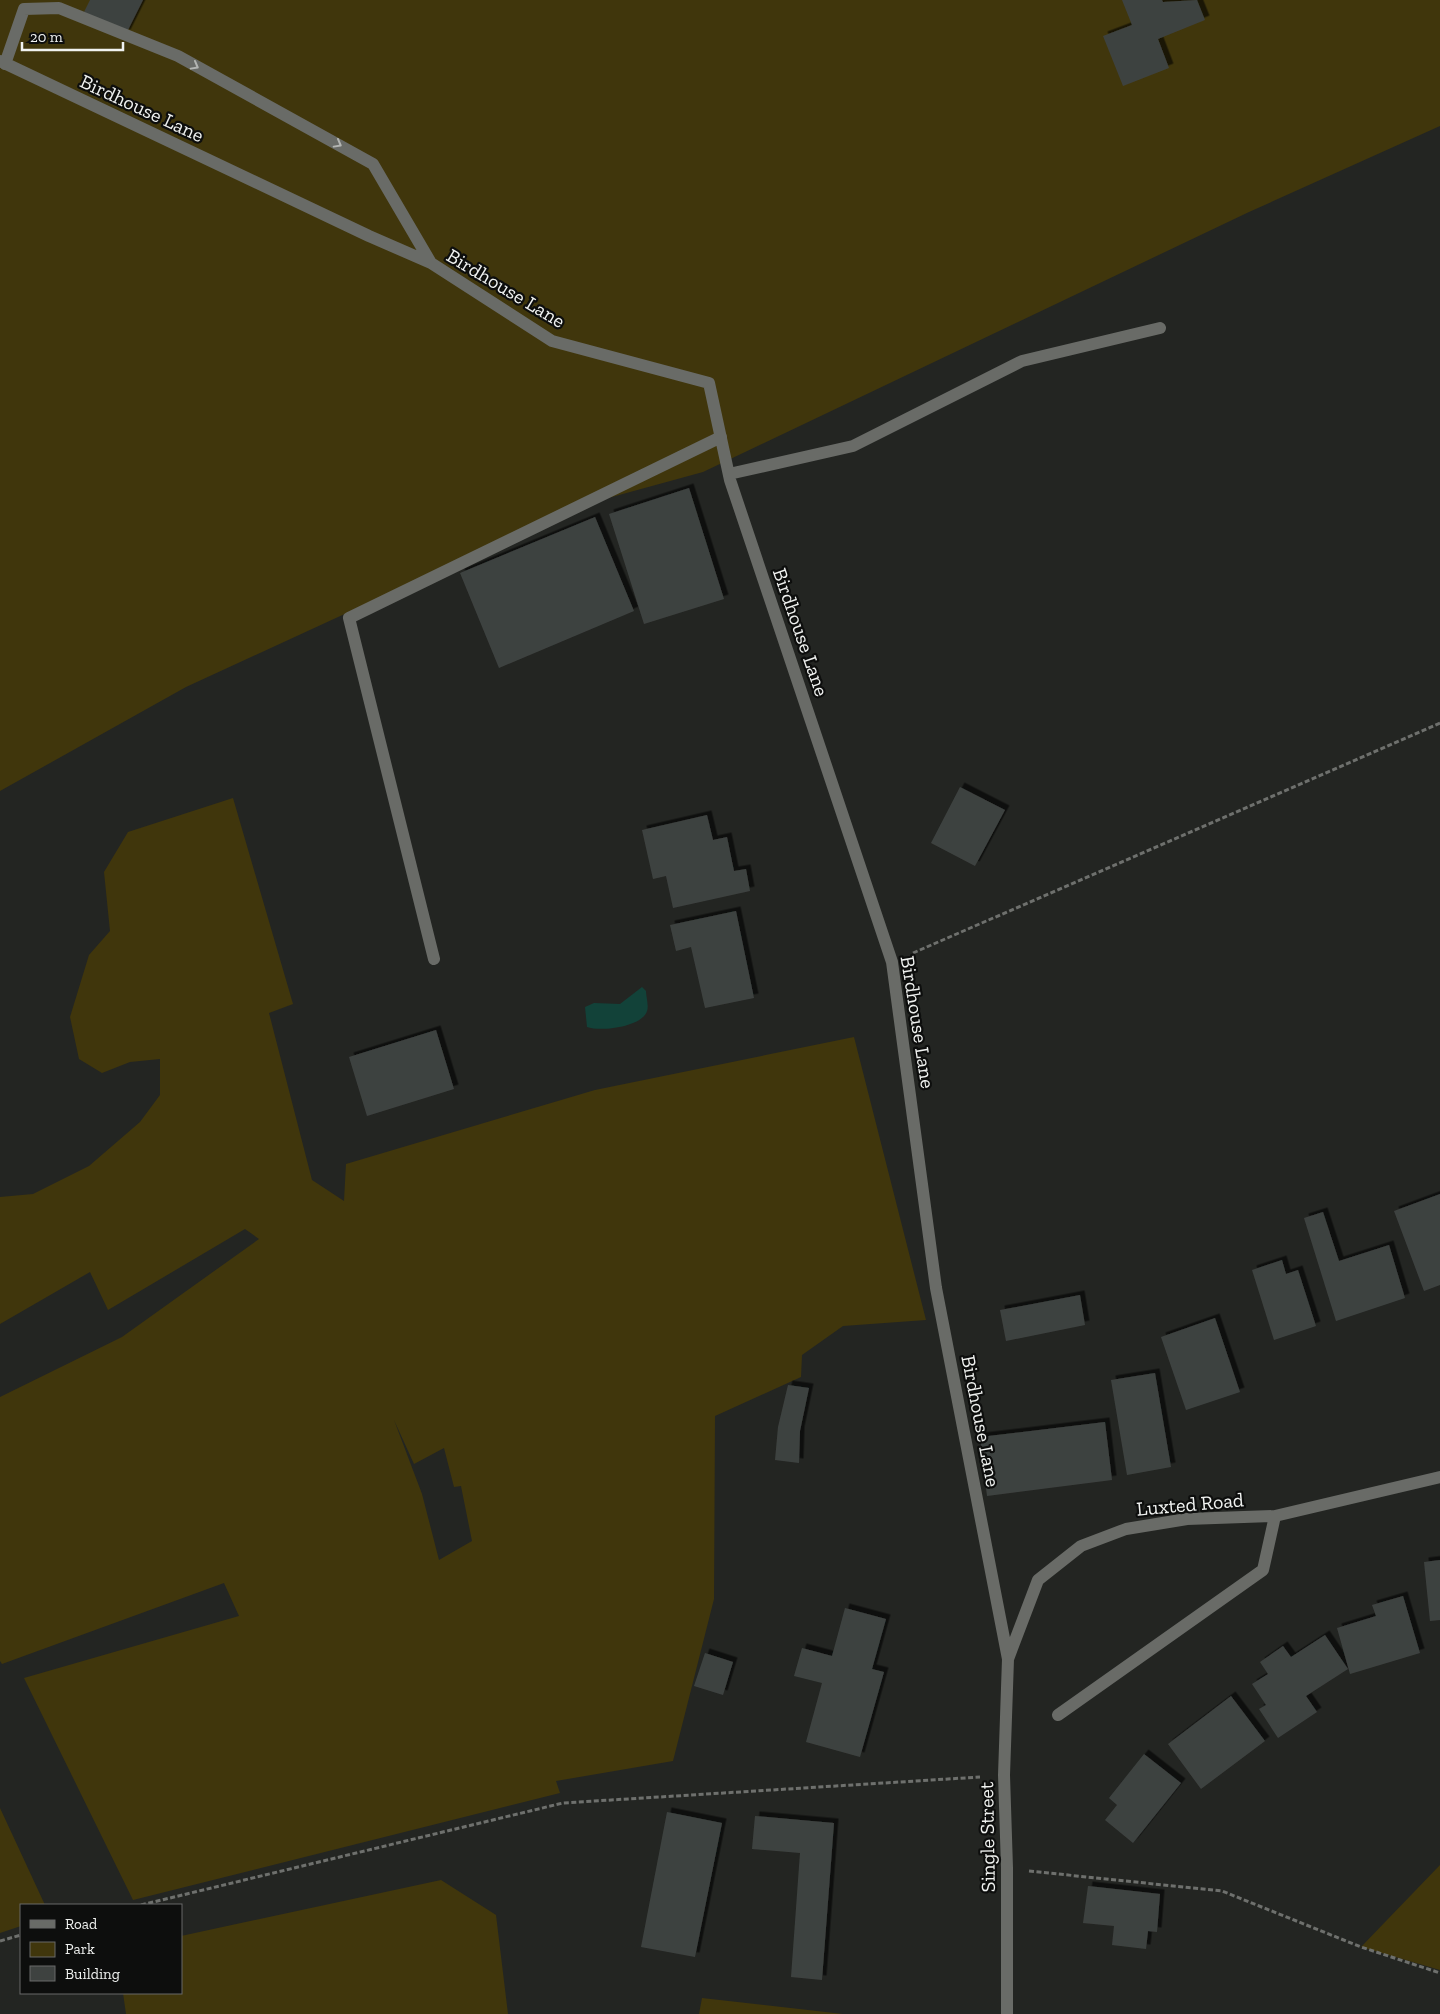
<svg xmlns="http://www.w3.org/2000/svg" width="1440" height="2014" viewBox="0 0 1440 2014" font-family="'Zilla Slab',serif">
<style>
.green{fill:#40360c;fill-rule:evenodd}
.water{fill:#124239}
.building{fill:#3e4240;filter:url(#shadow)}
.lines{fill:none;stroke-linecap:round;stroke-linejoin:round}
.path{stroke:#6e706d;stroke-width:3;stroke-dasharray:5 2.5;stroke-linecap:butt}
.minor{stroke:#696b67;stroke-width:12}
.oneway{stroke:#b3b5b2}
.labels{text-anchor:middle;stroke-width:4.5;stroke-linejoin:round;paint-order:stroke}
.street-label{font-size:20px;fill:#f0f2f0;stroke:#0d0e0d}
</style>
<defs>
<filter id="shadow"><feDropShadow dx="4.5" dy="-4.5" stdDeviation="0" flood-color="#0009"/></filter>
</defs>
<rect width="100%" height="100%" fill="#232522"/>
<path class="green" d="M0 0H1440V126L1249 212 703 472 579 506 186 687 0 791Z
M233 798 293 1004 269 1013 312 1180 344 1201 346 1164 595 1090 854 1037 926 1320 843 1326 802 1355 801 1377 715 1416 714 1599 673 1761 556 1781 560 1793 133 1900 24 1678 239 1616 224 1583 2 1664 0 1661V1397L122 1337 259 1239 245 1229 108 1310 90 1272 0 1324V1197L33 1194 89 1166 140 1122 160 1095V1059L130 1062 102 1073 79 1059 70 1017 89 955 110 931 104 872 128 832ZM394 1420 414 1464 444 1448 454 1487 461 1486 472 1541 439 1560 422 1494Z
M0 1808 45 1905H21V1926L0 1933Z
M1440 1865V1970L1361 1947Z
M441 1880 496 1915 508 2014H126L123 1993H181V1936Z
M702 1998 843 2014H699Z"/>
<path class="water" d="M642 987 646 991C646 996 649 1006 647 1011 642 1027 601 1032 587 1027L585 1007 594 1003 620 1004Z"/>
<path class="building" d="M90 0H143L126 34 84 12Z
M1122 0H1162L1163 2 1197 0 1205 20 1158 39 1169 68 1123 86 1103 36 1132 25Z
M689 488 724 599 644 624 609 514Z
M595 517 634 611 499 668 460 573Z
M960 787 1005 810 975 866 931 843Z
M707 815 713 840 727 837 734 871 746 869 750 891 673 908 666 876 653 879 642 830Z
M736 911 754 998 705 1008 691 947 676 951 670 925Z
M436 1030 454 1089 367 1116 349 1057Z
M1440 1194V1285L1424 1291 1394 1211Z
M1323 1212 1339 1261 1389 1245 1405 1298 1336 1321 1304 1218Z
M1282 1260 1286 1274 1298 1270 1316 1326 1274 1340 1252 1270Z
M1080 1295 1085 1325 1006 1341 1000 1310Z
M1215 1318 1240 1392 1186 1410 1161 1337Z
M1155 1373 1171 1467 1127 1475 1111 1380Z
M788 1385 809 1388 800 1431 799 1463 775 1460 778 1427Z
M1105 1422 1112 1480 987 1496 980 1437Z
M1440 1560V1620L1430 1621 1424 1562Z
M1403 1596 1420 1653 1350 1674 1337 1628 1376 1616 1372 1605Z
M845 1608 886 1619 872 1669 884 1672 860 1757 806 1742 822 1683 794 1676 802 1648 832 1656Z
M1325 1635 1348 1669 1306 1696 1317 1712 1278 1738 1259 1709 1266 1705 1252 1684 1268 1674 1260 1662 1283 1646 1291 1657Z
M705 1653 733 1662 723 1695 694 1686Z
M1231 1696 1265 1741 1201 1789 1168 1744Z
M1144 1754 1181 1783 1133 1843 1105 1820 1117 1805 1109 1798Z
M667 1812 722 1823 695 1957 641 1947Z
M755 1816 834 1823 822 1980 791 1977 800 1853 752 1849Z
M1088 1886 1160 1894 1157 1932 1148 1931 1146 1949 1112 1945 1114 1926 1083 1923Z"/>
<g class="lines">
<path class="path" d="M913 953 1440 723
M1029 1871 1222 1891 1361 1947 1440 1973
M141 1905 563 1803 980 1777
M0 1941 21 1935"/>
<path class="minor" d="M0 61 369 236 431 263 552 341 709 383 730 480 892 962 936 1288 1008 1659 1004 1775 1007 1868V2014
M5 64 24 9 59 8 178 56 373 164 431 263
M729 474 853 446 1022 361 1160 328
M434 959 349 618 721 437
M1008 1659 1038 1580 1081 1546 1126 1529 1187 1519 1275 1516 1440 1477
M1058 1715 1263 1570 1275 1516"/>
</g>
<defs><path id="oneway-chevron" d="M-2-3.5L2.5 0L-2 3.5" fill="none" stroke-width="1.6" stroke-linecap="round" stroke-linejoin="round" transform="scale(1.25)"/></defs>
<g class="oneway">
<use href="#oneway-chevron" transform="translate(195 66) rotate(29)"/>
<use href="#oneway-chevron" transform="translate(338 144) rotate(29)"/>
</g>
<g class="labels">
<g class="street-label">
<text transform="translate(142 108) rotate(25)" y="7">Birdhouse Lane</text>
<text transform="translate(506 288) rotate(31)" y="7">Birdhouse Lane</text>
<text transform="translate(801 632) rotate(71)" y="7">Birdhouse Lane</text>
<text transform="translate(918 1022) rotate(81)" y="7">Birdhouse Lane</text>
<text transform="translate(981 1421) rotate(79)" y="7">Birdhouse Lane</text>
<text transform="translate(1190 1504) rotate(-5)" y="7">Luxted Road</text>
<text transform="translate(987 1837) rotate(-91)" y="7">Single Street</text>
</g>
</g>
<rect x="20" y="1904" width="162" height="90" fill="#0d0e0d" stroke="#686968"/>
<rect x="30" y="1920" width="25" height="8" fill="#696b67" stroke="#686968"/>
<text x="65" y="1929" font-size="15" fill="#f0f2f0">Road</text>
<rect x="30" y="1942" width="25" height="15" fill="#40360c" stroke="#686968"/>
<text x="65" y="1954" font-size="15" fill="#f0f2f0">Park</text>
<rect x="30" y="1966" width="25" height="15" fill="#3e4240" stroke="#686968"/>
<text x="65" y="1979" font-size="15" fill="#f0f2f0">Building</text>
<path d="M22 42v8h101v-8" fill="none" stroke="#f0f2f0" stroke-width="2.5"/>
<text x="30" y="42" font-size="15" fill="#f0f2f0" stroke="#0d0e0d" stroke-width="4" paint-order="stroke">20 m</text>
</svg>
